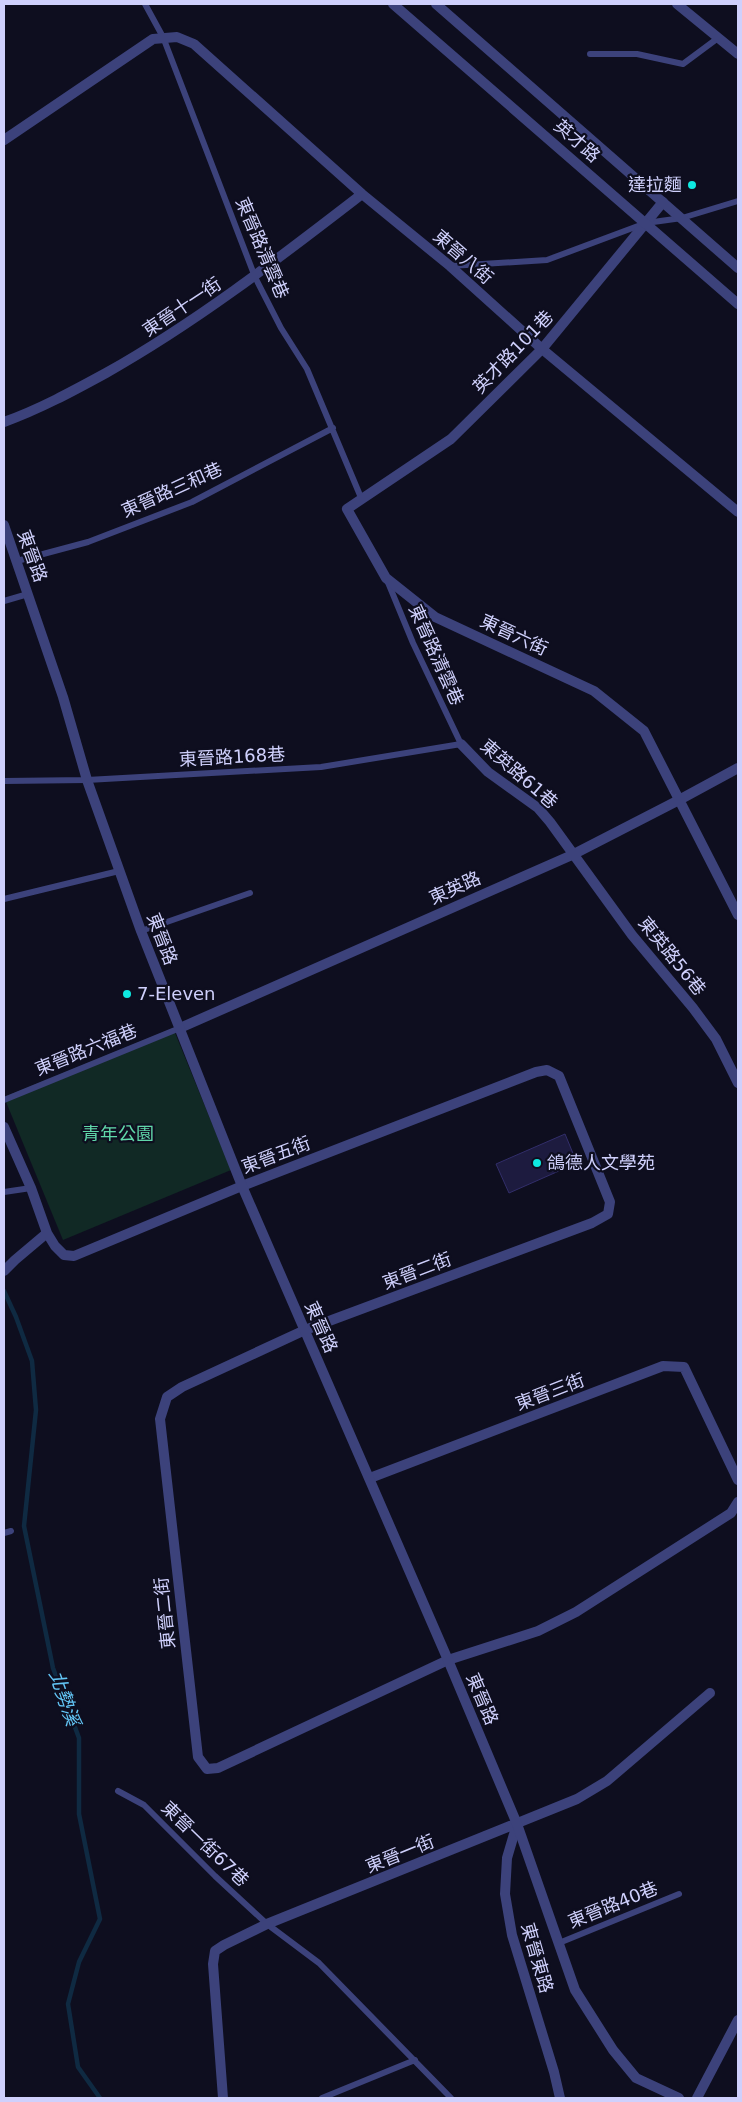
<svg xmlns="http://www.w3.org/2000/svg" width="742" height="2102" viewBox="0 0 742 2102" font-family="'DejaVu Sans','Noto Sans TC',sans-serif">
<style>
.green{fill:#112925}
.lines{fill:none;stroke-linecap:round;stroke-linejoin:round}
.stream{stroke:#0f2a42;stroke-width:4.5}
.building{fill:#1d1b3f;stroke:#322e6a}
.service{stroke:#3c427b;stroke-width:6}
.minor{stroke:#3c427b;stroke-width:10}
.tertiary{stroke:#3c427b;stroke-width:10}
.poi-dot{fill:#0ee9e1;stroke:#0e0e1f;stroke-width:2}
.labels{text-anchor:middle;stroke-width:4.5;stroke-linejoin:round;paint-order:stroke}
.street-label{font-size:18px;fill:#cfd0fc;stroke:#0e0e1f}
.poi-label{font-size:18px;fill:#cfd0fc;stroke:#0e0e1f;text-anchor:start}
.park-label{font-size:18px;fill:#60d7a9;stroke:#0e0e1f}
.water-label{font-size:19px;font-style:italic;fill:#63c6f6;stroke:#0e0e1f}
</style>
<rect width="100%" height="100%" fill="#0e0e1f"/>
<path class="green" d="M173 1028 231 1170 63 1240 4 1097Z"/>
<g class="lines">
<path class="stream" d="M4 1291 16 1317 32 1361 36 1410 24 1526 53 1668 79 1738V1814L100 1919 79 1962 68 2004 78 2067 100 2098"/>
</g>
<path class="building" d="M565 1134 577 1163 509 1193 496 1164Z"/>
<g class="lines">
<path class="service" d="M145 4 163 37 255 277 281 328 307 369 362 500
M590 54H637L683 64 718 38
M450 266 547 260 646 223 682 218 738 201
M17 561 88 542 192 502 333 428
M4 601 28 594
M4 781 87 780 321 767 461 744 413 643 387 580
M4 899 119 871
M141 931 250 893
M4 1100 180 1028
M4 1192 31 1188
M4 1533 11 1531
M118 1791 144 1805 215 1876 267 1924 319 1963 451 2098
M559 1943 679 1894
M322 2098 415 2060"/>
<path class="minor" d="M677 4 738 54
M4 140 153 39 177 37 194 44 362 194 450 266 542 349 738 512
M663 202 542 349 451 439 347 509 386 578 435 617 594 691 644 731 738 915
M4 422C40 409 73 391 106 373 198 321 279 258 362 194
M461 744 488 772 538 808 550 822 632 935 693 1008 716 1039 738 1083
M180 1028 572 855 679 800 738 768
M4 1127 31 1188 47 1233 55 1246 64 1255 74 1256 242 1186 536 1072 547 1070 559 1076 610 1202 608 1214 592 1223 305 1330 182 1387 167 1397 160 1419 198 1757 207 1769 218 1768 448 1660 538 1631 576 1612 731 1513 738 1502
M4 1271 15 1260 47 1233
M370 1478 663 1366 684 1367 738 1480
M517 1824 507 1858 505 1894 512 1935 554 2072 560 2098
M223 2098 213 1964 215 1951 224 1945 267 1924 577 1799 607 1781 710 1693
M697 2098 738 2020"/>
<path class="tertiary" d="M393 4 738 304
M436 4 738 268
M4 525 63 697 87 780 141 931 242 1186 448 1660 517 1824 575 1990 613 2050 636 2078 679 2098"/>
</g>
<g class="poi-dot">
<circle cx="692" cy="185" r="5"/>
<circle cx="127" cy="994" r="5"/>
<circle cx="537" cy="1163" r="5"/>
</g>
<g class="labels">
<g class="street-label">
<text transform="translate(577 141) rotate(41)" y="6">英才路</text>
<text transform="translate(262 248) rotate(67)" y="6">東晉路清雲巷</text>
<text transform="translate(463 257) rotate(41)" y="6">東晉八街</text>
<text transform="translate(182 307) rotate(-34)" y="6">東晉十一街</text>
<text transform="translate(513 352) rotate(-46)" y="6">英才路101巷</text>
<text transform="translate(172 490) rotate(-24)" y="6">東晉路三和巷</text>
<text transform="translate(32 556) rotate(70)" y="6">東晉路</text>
<text transform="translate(514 635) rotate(25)" y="6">東晉六街</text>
<text transform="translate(436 655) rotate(66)" y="6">東晉路清雲巷</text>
<text transform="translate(232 757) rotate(-3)" y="6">東晉路168巷</text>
<text transform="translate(519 774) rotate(41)" y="6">東英路61巷</text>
<text transform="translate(455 888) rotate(-24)" y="6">東英路</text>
<text transform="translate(162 939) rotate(69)" y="6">東晉路</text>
<text transform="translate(672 956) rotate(51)" y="6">東英路56巷</text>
<text transform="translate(86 1050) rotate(-22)" y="6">東晉路六福巷</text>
<text transform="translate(276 1155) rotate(-21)" y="6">東晉五街</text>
<text transform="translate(417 1271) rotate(-21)" y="6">東晉二街</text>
<text transform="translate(321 1327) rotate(66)" y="6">東晉路</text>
<text transform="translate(550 1392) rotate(-21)" y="6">東晉三街</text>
<text transform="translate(165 1613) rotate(-96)" y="6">東晉二街</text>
<text transform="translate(482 1699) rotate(67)" y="6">東晉路</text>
<text transform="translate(205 1844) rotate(44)" y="6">東晉一街67巷</text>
<text transform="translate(400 1854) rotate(-22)" y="6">東晉一街</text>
<text transform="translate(613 1905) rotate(-22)" y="6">東晉路40巷</text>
<text transform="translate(537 1958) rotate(74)" y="6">東晉東路</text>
</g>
<g class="poi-label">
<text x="682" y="191" text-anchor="end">達拉麵</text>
<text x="137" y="1000">7-Eleven</text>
<text x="547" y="1169">鴿德人文學苑</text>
</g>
<g class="park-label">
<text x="118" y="1140">青年公園</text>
</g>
<g class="water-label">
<text transform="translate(65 1698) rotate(71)" y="7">北勢溪</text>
</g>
</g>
<rect width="742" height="2102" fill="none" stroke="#cfd0fc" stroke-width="10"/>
</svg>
